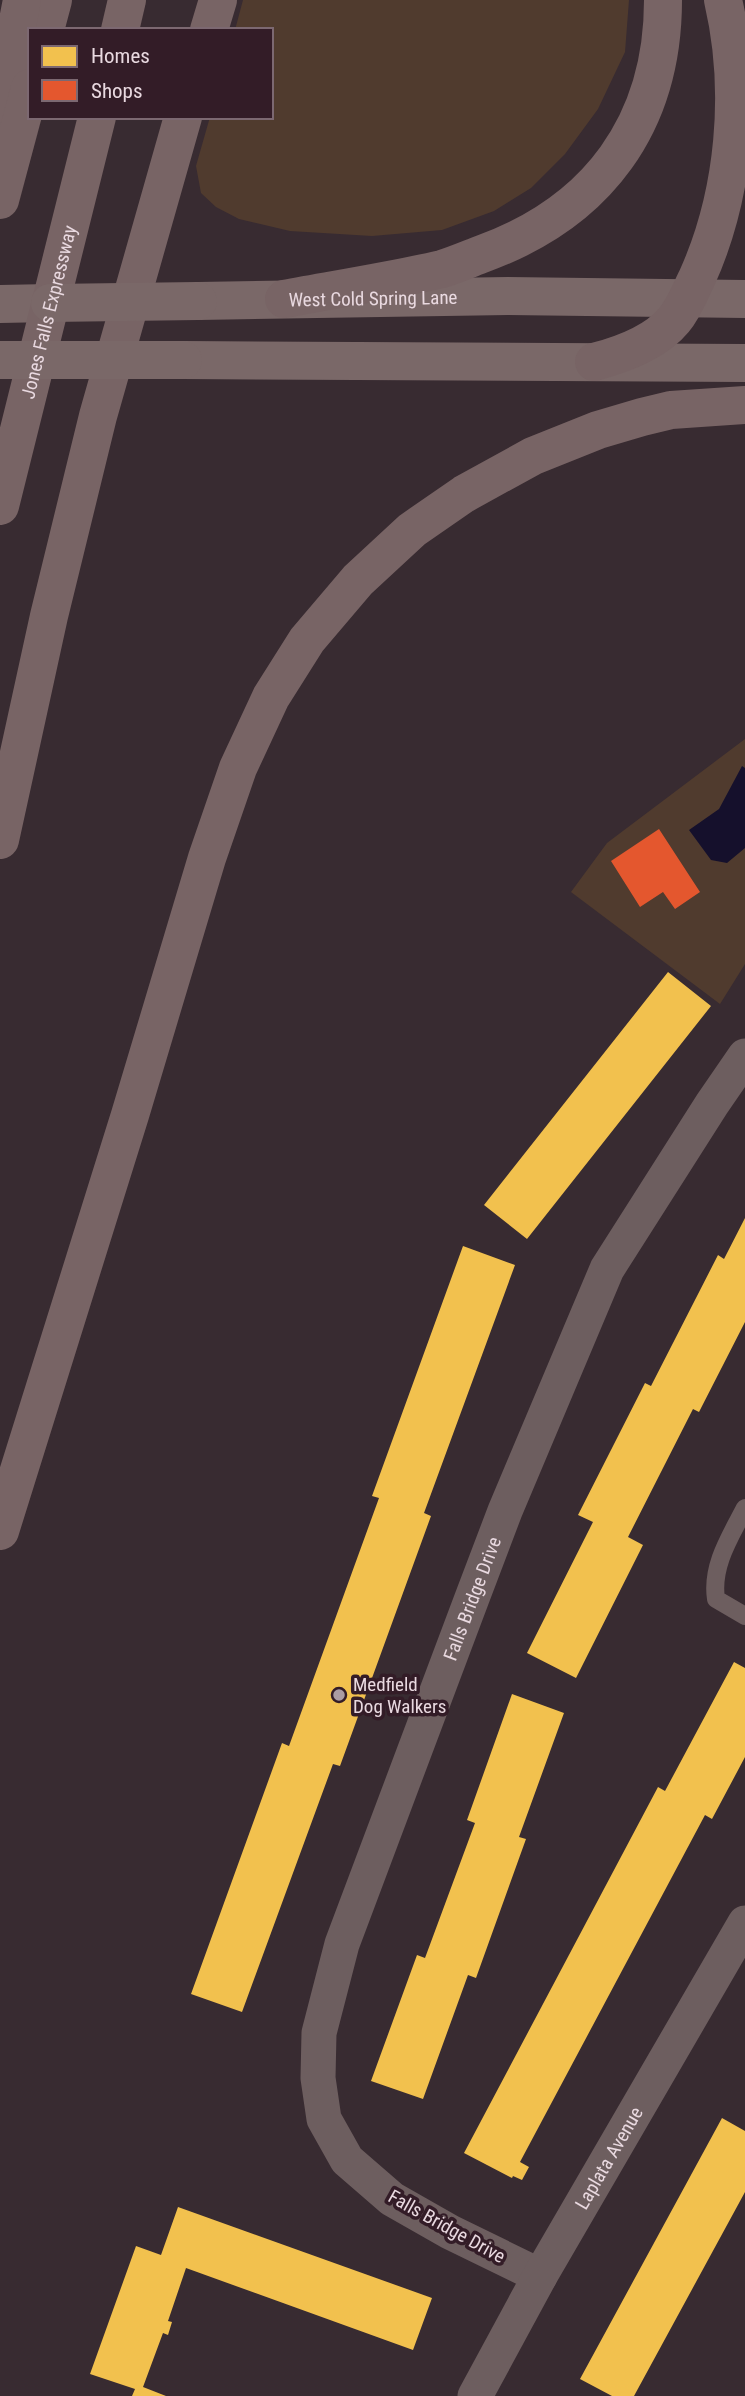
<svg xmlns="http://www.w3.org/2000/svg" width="745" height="2396" viewBox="0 0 745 2396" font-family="'Roboto Condensed',sans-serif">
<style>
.green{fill:#503b2e}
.water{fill:#15102c}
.homes{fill:#f2c14e}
.shops{fill:#e4572e}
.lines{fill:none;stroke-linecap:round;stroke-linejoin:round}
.lane{stroke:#6d5e5f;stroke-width:18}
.street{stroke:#6d5e5f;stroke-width:35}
.primary{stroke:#7a6868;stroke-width:38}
.highway{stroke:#786465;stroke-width:38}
.primary-bridge{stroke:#7a6868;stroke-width:38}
.poi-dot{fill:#ab9ca3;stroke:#331c27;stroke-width:2.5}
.labels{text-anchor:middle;stroke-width:7;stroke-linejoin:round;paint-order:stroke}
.street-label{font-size:19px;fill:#e9d9e0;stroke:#331c27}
.poi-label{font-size:19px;fill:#e9d9e0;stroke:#331c27;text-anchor:start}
</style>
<rect width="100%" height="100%" fill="#382b31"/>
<path class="green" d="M243 0H629L625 52 598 109 565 154 531 188 494 211 442 230 372 236 290 231 239 219 216 207 201 193 196 166 210 117H271V30H235Z
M745 739V964L720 1004 571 892 607 843Z"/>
<path class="water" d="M742 766 745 768V848L727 863 711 860 689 830 719 809Z"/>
<path class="homes" d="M668 972 711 1006 527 1239 484 1205Z
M745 1218V1322L699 1412 693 1409 628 1537 643 1545 576 1678 527 1653 593 1522 578 1515 645 1383 651 1386 718 1255 724 1259Z
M463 1246 515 1265 424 1513 431 1516 340 1766 333 1764 242 2012 191 1994 282 1743 289 1746 379 1498 372 1496Z
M734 1662 745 1668V1757L712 1819 705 1815 520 2162 529 2167 522 2180 513 2176 512 2178 464 2153 658 1787 665 1791Z
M512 1694 564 1713 519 1837 526 1839 476 1978 468 1975 423 2099 371 2081 417 1955 425 1958 475 1823 467 1820Z
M722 2118 745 2131V2192L634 2396H612L580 2379Z
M178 2207 432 2298 413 2350 186 2268 168 2321 172 2322 168 2335 163 2333 143 2387 166 2396H132L135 2389 90 2374 136 2246 161 2255Z"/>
<path class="shops" d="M659 829 700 892 675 909 663 892 640 907 611 861Z"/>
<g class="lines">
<path class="lane" d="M745 1508C730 1537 711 1566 716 1599L745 1616"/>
<g class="street">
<path id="s1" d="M540 2276 450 2232 392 2199 347 2160 324 2119 318 2078 319 2033 342 1944 472 1598 505 1511 607 1269 712 1104 745 1056"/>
<path id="s2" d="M475 2396 540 2276 745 1923"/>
</g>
<g class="primary">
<path id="s3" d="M198 301 508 296 745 299"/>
<path d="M0 304 50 303"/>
<path d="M183 360 745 363"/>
</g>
<g class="highway">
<path d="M45 30 53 0"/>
<path d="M120 30 127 0"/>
<path d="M209 30 218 0"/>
<path d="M0 113 22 0"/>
<path d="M0 200 30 88"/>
<path d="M284 299C337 289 390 281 442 269 455 265 469 259 482 254 598 212 663 124 663 0"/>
<path d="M594 362C621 355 655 343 674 320 684 308 690 292 697 278 735 194 744 90 723 0"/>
<path id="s4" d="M0 506 97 117"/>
<path d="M0 840 49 616 98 416 183 117"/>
<path d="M0 1531 130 1115 207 858 238 768 271 697 307 640 358 580 412 530 464 494 533 456 598 430 642 417 671 410 745 405"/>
</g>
<path class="primary-bridge" d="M50 303 198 301
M0 360H183"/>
</g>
<circle class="poi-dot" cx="339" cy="1695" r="7"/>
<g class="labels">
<g class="street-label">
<text dy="7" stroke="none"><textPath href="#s3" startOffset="175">West Cold Spring Lane</textPath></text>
<text dy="7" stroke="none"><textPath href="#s4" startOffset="200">Jones Falls Expressway</textPath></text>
<text dy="7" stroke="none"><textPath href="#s1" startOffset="821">Falls Bridge Drive</textPath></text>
<text dy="7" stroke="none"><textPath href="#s2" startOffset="273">Laplata Avenue</textPath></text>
<text transform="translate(447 2226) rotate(29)" y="7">Falls Bridge Drive</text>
</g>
<g class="poi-label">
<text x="353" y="1691">Medfield<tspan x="353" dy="22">Dog Walkers</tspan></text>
</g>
</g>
<rect x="28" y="28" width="245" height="91" fill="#331c27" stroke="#7c6871" stroke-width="2"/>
<rect x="42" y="46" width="35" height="21" fill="#f2c14e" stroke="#7c6871" stroke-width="2"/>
<text x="91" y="63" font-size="21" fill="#e9d9e0">Homes</text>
<rect x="42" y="80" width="35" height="21" fill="#e4572e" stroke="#7c6871" stroke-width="2"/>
<text x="91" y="98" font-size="21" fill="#e9d9e0">Shops</text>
</svg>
